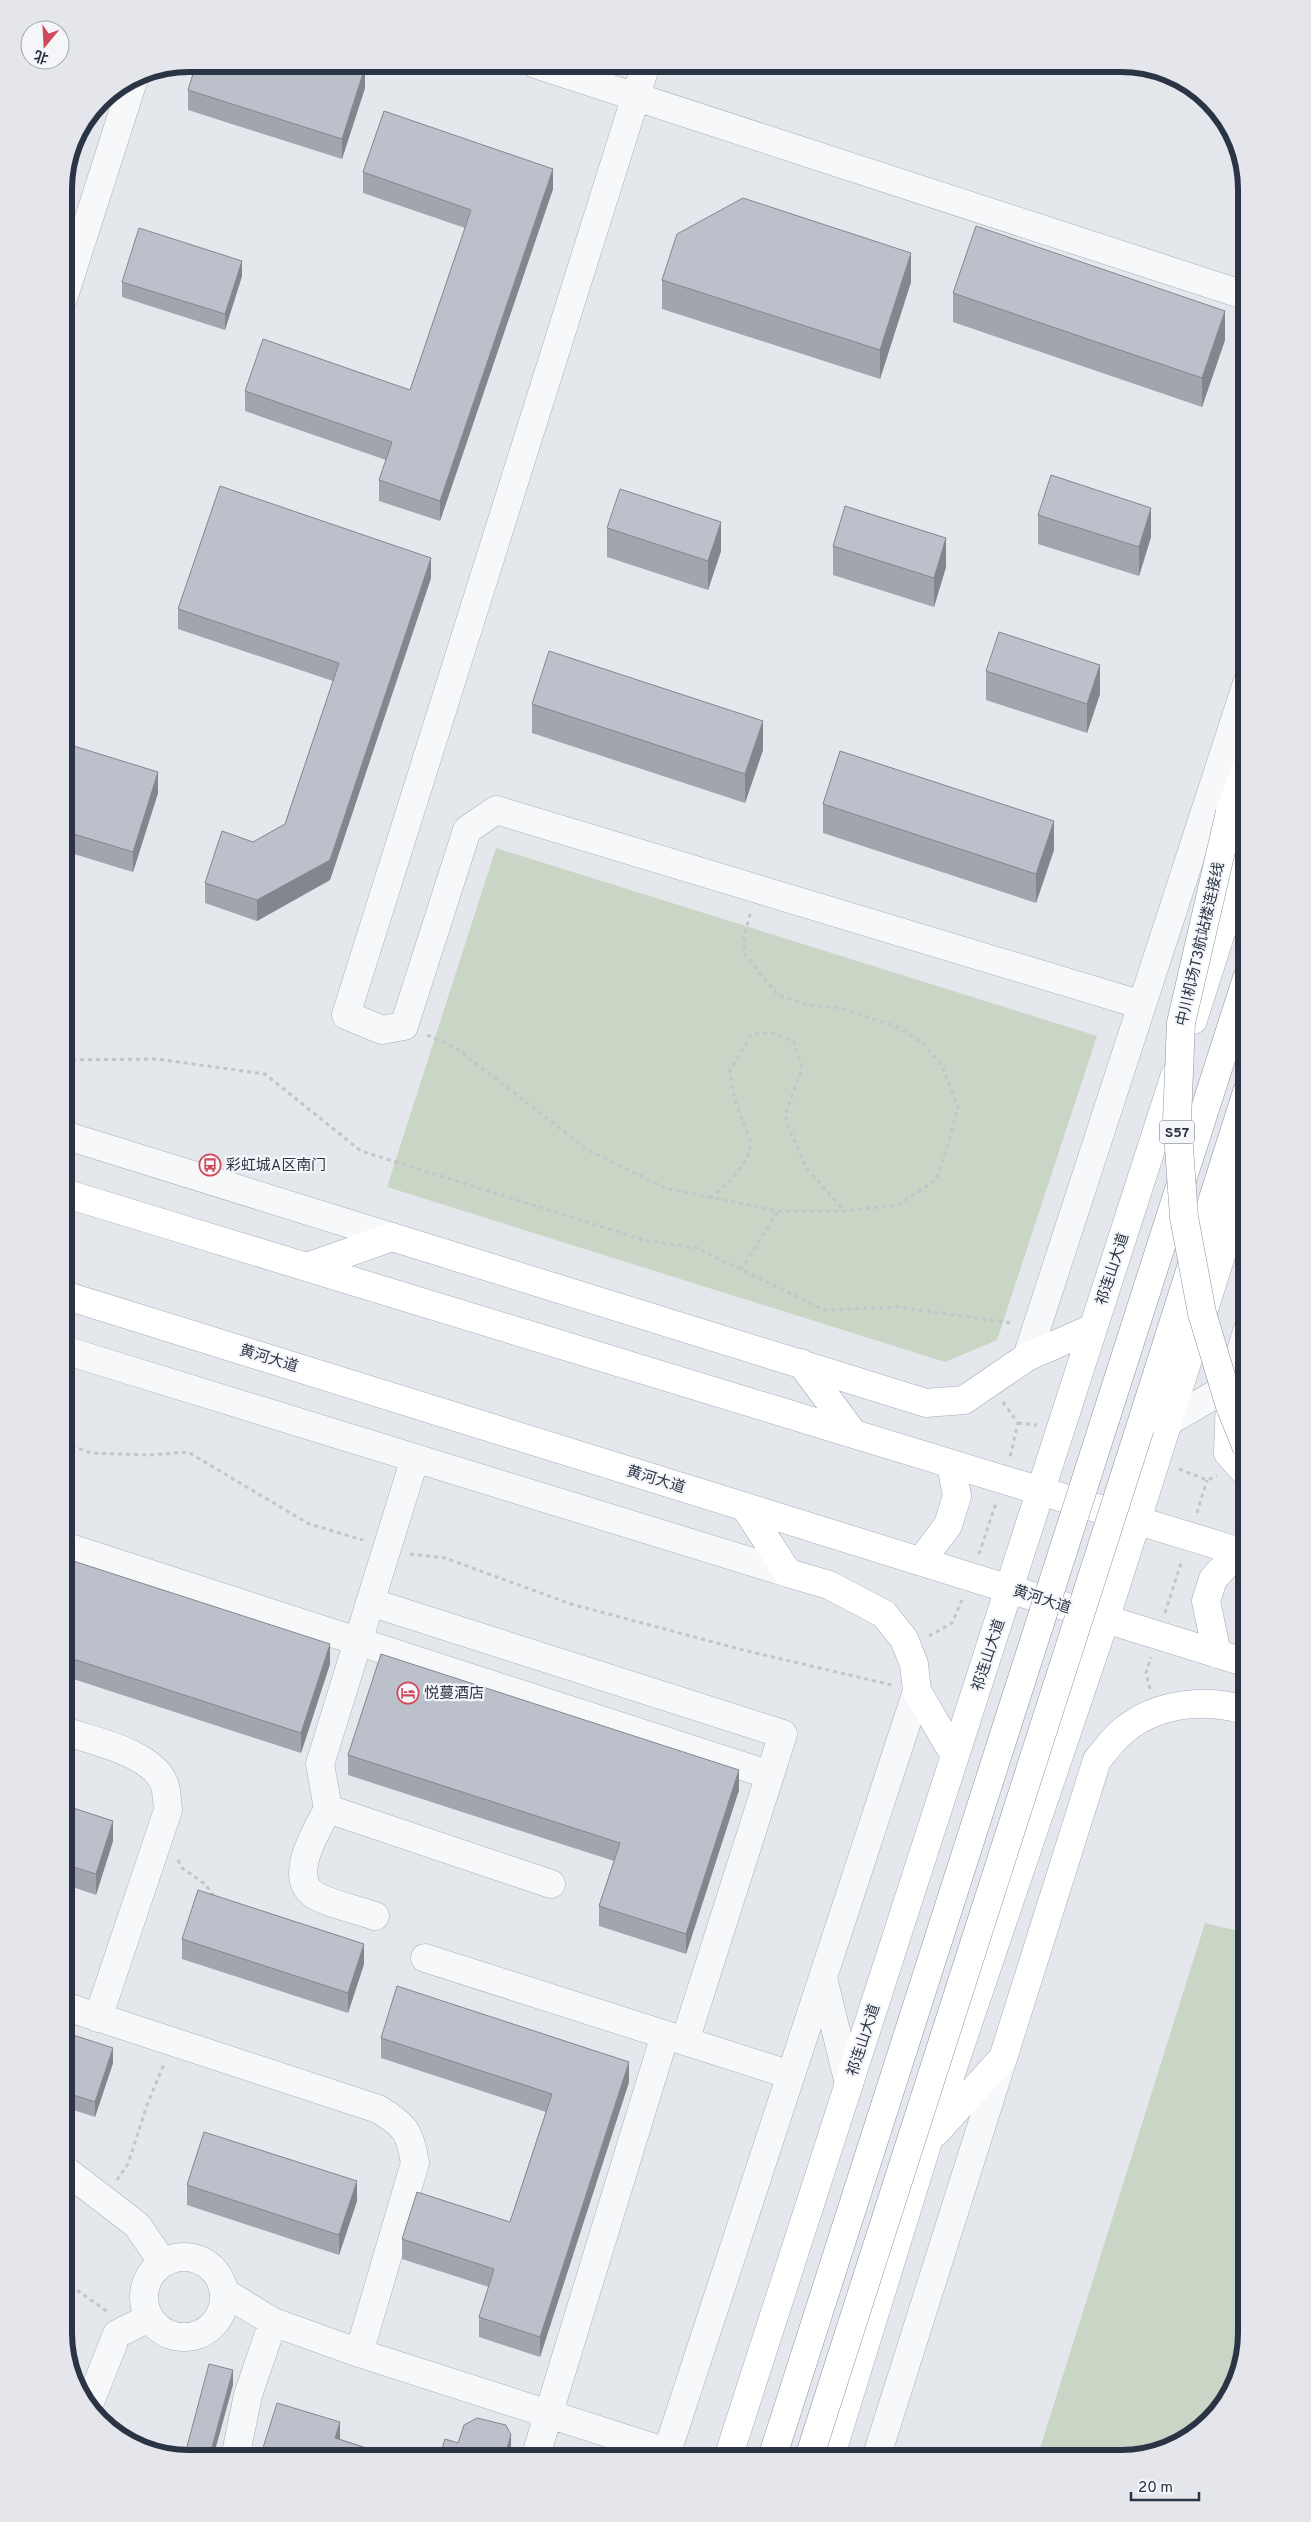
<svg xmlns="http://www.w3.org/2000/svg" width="1311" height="2522" viewBox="0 0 1311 2522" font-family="Overpass,'Noto Sans SC',sans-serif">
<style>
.green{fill:#c9d6c5}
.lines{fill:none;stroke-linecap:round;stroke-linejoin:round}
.minor-casing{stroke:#a9aeb7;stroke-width:29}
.major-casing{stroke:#a3abb8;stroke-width:29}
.highway-casing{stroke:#8b94a3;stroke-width:29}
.path{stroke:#c2c5cb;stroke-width:3;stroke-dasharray:4 4;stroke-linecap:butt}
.minor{stroke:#f7f8fa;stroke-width:28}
.major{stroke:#fff;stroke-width:28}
.highway{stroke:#fff;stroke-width:28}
.highway-bridge-casing{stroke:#8b94a3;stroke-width:29;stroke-linecap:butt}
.highway-bridge{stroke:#fff;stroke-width:28}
.wall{fill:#a1a5ae}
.shaded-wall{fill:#83868d}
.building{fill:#bbc0ca;stroke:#83868d}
.labels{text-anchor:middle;stroke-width:4.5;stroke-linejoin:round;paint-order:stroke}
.shield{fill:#f4f6f9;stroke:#676e7b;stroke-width:1}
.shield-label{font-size:14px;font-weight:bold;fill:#2b3445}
.street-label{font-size:15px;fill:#2b3445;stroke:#f4f6f9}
.poi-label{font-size:15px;fill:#2b3445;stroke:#f4f6f9;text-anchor:start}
.rim{fill:none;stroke:#2b3445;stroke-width:6}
</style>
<rect width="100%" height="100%" fill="#e4e7ec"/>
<path class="green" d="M496 848 1097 1036 997 1340 945 1362 387 1187Z
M1205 1923 1247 1933V2333L1226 2403 1170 2449 1122 2458H1037Z"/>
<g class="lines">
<g class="minor-casing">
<path id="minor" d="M535 64 1247 296
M646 64 346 1015 382 1030 404 1026 467 830 496 810 1142 1005
M64 296 134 78
M64 1135 392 1237
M64 1350 788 1573
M1027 1357 1247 683
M1168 1422 1231 1385 1247 1331
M415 1458 320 1764 328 1809 551 1884
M64 1546 770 1775
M370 1602 783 1734 685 2041
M64 1731C93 1741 151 1752 164 1783 167 1790 167 1802 168 1810L98 2018
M328 1809C317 1830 288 1875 313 1894 323 1902 361 1911 375 1916
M425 1958 791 2075
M823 1978 849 2084
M64 2006 378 2109C405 2125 410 2132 415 2163L359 2353 273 2322 224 2292
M64 2169 137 2225 163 2263
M144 2297a40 40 0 1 1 80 0a40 40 0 1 1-80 0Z
M359 2353 667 2452
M90 2402 117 2334 149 2318
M235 2458 248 2395 273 2322
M535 2458 665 2035
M665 2458 917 1691
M876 2458 1003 2058"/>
</g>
<g class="major-casing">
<path id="major" d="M1193 1020 1247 851
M64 1193 1247 1554
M307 1267 392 1237 926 1403 964 1400 1027 1357 1093 1328
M64 1295 1247 1663
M801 1363 853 1433
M1230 1400 1228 1453 1247 1474
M745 1507 788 1573 829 1585 884 1614 904 1639 914 1664 917 1691 955 1756
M921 1561 948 1525 957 1496 951 1464
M1217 1654 1206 1601 1213 1579 1238 1552
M935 2133 1003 2058 1097 1760C1105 1751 1113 1739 1123 1731 1156 1703 1207 1697 1247 1711
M728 2458 1175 1075
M830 2458 928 2141 1105 1620 1247 1174"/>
</g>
<g class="highway-casing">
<path id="highway" d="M1230 812 1247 766
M1106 1417 1247 978
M1140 1428 1247 1092"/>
</g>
<path class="path" d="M427 1035 456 1048 588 1150 665 1188 778 1211H845L898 1205 936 1180 947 1148 958 1107 942 1066 924 1044 897 1027 841 1008 809 1005 778 995 745 955 744 937 751 911
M64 1060 157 1059 265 1074 361 1151 644 1240 697 1248 824 1310 897 1307 1012 1323
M710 1198 730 1181 747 1159 751 1142 735 1101 730 1070 752 1034 775 1033 794 1042 802 1068 785 1115 788 1126 806 1167 844 1211
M741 1270 778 1211
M1003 1402 1018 1423 1010 1457
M1018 1423 1037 1425
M64 1443 91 1453 150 1455 188 1452 309 1524 363 1540
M1179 1469 1207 1480 1217 1476
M1197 1513 1207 1480
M410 1554 445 1558 571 1604 743 1650 892 1685
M979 1554 996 1503
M1165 1613 1182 1560
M929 1636 952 1623 962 1600
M1150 1689 1146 1673 1151 1657
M178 1860 182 1868 205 1884 215 1898
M117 2180 128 2164 147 2105 164 2064
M64 2281 108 2312"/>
<use href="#minor" class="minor"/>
<use href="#major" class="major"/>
<use href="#highway" class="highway"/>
<g class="highway-bridge-casing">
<path id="highway-bridge" d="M1230 812 1181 1023 1177 1120 1184 1217 1202 1313 1230 1406 1247 1448
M772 2458 1106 1417
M809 2458 1140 1428"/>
</g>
<use href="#highway-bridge" class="highway-bridge"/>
</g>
<path class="wall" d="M365 88 342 159 188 110V90Z
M363 172 553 189 440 521 379 501V480L386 460 245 411V391L410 390 465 228 363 193Z
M242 276 225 330 122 297V282Z
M662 280 911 282 880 379 662 309Z
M953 293 1225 340 1202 407 953 322Z
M1038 515 1151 537 1139 576 1038 544Z
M607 528 721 551 708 590 607 557Z
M833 546 946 567 934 607 833 575Z
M431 578 330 880 257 921 205 903V883L253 842 285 824 333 681 178 629V609Z
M986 671 1100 694 1087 733 986 700Z
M532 704 763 750 745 803 532 733Z
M64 743 158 793 133 872 64 851Z
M823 804 1054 850 1036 903 823 833Z
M64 1558 330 1664 301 1753 64 1676Z
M348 1755 739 1790 686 1954 599 1926V1906L614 1861 348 1775Z
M64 1805 113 1841 96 1895 64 1884Z
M182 1939 364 1964 348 2013 182 1959Z
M64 2032 113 2063 95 2117 64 2107Z
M381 2038 629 2082 540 2357 479 2337V2317L489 2287 402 2259V2239L510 2222 546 2112 381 2058Z
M187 2185 357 2201 339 2255 187 2205Z
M340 2439 398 2458H262V2451Z"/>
<path class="shaded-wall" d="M365 67V88L342 159V139Z
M92 112 64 201V181L81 128Z
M553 169V189L440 521V501Z
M911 253V282L880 379V350Z
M242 261V276L225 330V314Z
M1225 311V340L1202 407V378Z
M1151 508V537L1139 576V547Z
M721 522V551L708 590V561Z
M946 538V567L934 607V578Z
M431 558V578L330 880 257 921V900Z
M1100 665V694L1087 733V704Z
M763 721V750L745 803V774Z
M158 772V793L133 872V852Z
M1054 821V850L1036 903V874Z
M330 1644V1664L301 1753V1733Z
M739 1770V1790L686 1954V1934Z
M113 1821V1841L96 1895V1874Z
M364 1944V1964L348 2013V1993Z
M113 2048V2063L95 2117V2102Z
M629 2062V2082L540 2357V2337Z
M357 2181V2201L339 2255V2235Z
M233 2370V2385L213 2458H209Z
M340 2422V2443L335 2438Z
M511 2435V2455L510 2458H504Z"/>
<path class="building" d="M196 64H353L365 67 342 139 188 90Z
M384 111 553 169 440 501 379 480 392 442 245 391 263 339 410 390 471 210 363 172Z
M81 128 64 181 77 134Z
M743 198 911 253 880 350 662 280 677 234Z
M976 226 1225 311 1202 378 953 293Z
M139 228 242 261 225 314 122 282Z
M1051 475 1151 508 1139 547 1038 515Z
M220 486 431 558 330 860 257 900 205 883 222 831 253 842 285 824 339 663 178 609Z
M620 489 721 522 708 561 607 528Z
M845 506 946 538 934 578 833 546Z
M999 632 1100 665 1087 704 986 671Z
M549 651 763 721 745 774 532 704Z
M64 743 158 772 133 852 64 831Z
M840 751 1054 821 1036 874 823 804Z
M64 1558 330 1644 301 1733 64 1656Z
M381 1654 739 1770 686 1934 599 1906 620 1843 348 1755Z
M64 1805 113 1821 96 1874 64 1864Z
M198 1890 364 1944 348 1993 182 1939Z
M397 1986 629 2062 540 2337 479 2317 494 2269 402 2239 417 2192 510 2222 552 2094 381 2038Z
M64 2032 113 2048 95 2102 64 2092Z
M204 2132 357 2181 339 2235 187 2185Z
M209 2364 233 2370 209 2458H184Z
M277 2403 340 2422 335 2438 398 2458H283L262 2451Z
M477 2418 506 2425 511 2435 504 2458H439L445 2439 458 2443 464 2425Z"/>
<defs>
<g id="bus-ring" transform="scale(1.125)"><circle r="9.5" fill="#f4f6f9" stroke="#d1495b" stroke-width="1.5"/><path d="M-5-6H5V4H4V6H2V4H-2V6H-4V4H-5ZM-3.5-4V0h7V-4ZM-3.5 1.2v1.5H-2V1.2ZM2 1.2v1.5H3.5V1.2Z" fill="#d1495b"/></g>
<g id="hotel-ring" transform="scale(1.125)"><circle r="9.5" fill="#f4f6f9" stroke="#d1495b" stroke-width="1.5"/><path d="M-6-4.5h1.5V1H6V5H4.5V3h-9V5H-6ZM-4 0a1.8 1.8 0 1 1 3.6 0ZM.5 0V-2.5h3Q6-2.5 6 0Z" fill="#d1495b"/></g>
</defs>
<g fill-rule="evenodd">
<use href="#bus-ring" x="210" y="1165"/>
<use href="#hotel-ring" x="408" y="1693"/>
</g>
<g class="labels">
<rect class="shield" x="1159.5" y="1120.5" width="35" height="23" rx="4"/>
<g class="shield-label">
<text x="1177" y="1137">S57</text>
</g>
<g class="street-label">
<text transform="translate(1200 944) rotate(-77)" y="5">中川机场T3航站楼连接线</text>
<text transform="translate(1112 1269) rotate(-72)" y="5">祁连山大道</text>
<text transform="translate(269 1358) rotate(17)" y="5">黄河大道</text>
<text transform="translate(656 1479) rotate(17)" y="5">黄河大道</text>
<text transform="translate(1042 1599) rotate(18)" y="5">黄河大道</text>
<text transform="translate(988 1655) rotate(-72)" y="5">祁连山大道</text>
<text transform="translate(863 2040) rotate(-72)" y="5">祁连山大道</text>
</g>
<g class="poi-label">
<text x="226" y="1170">彩虹城A区南门</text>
<text x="424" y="1698">悦蔓酒店</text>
</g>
</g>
<path d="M0 0H1311V2522H0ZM189 72H1121A117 117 0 0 1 1238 189V2333A117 117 0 0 1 1121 2450H189A117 117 0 0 1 72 2333V189A117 117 0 0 1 189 72Z" fill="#e4e6eb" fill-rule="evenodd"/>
<path class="rim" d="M189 72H1121A117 117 0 0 1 1238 189V2333A117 117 0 0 1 1121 2450H189A117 117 0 0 1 72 2333V189A117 117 0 0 1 189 72Z"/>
<g transform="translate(45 45) rotate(198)"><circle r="24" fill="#f4f6f9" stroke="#a4a8b1"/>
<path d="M0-4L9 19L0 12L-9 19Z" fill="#d1495b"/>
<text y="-8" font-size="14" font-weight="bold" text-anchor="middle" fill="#2b3445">北</text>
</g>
<path d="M1131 2492v8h68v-8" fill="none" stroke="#2b3445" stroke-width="2.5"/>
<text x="1138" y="2492" font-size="15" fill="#2b3445" stroke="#f4f6f9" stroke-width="4" paint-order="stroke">20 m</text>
</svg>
